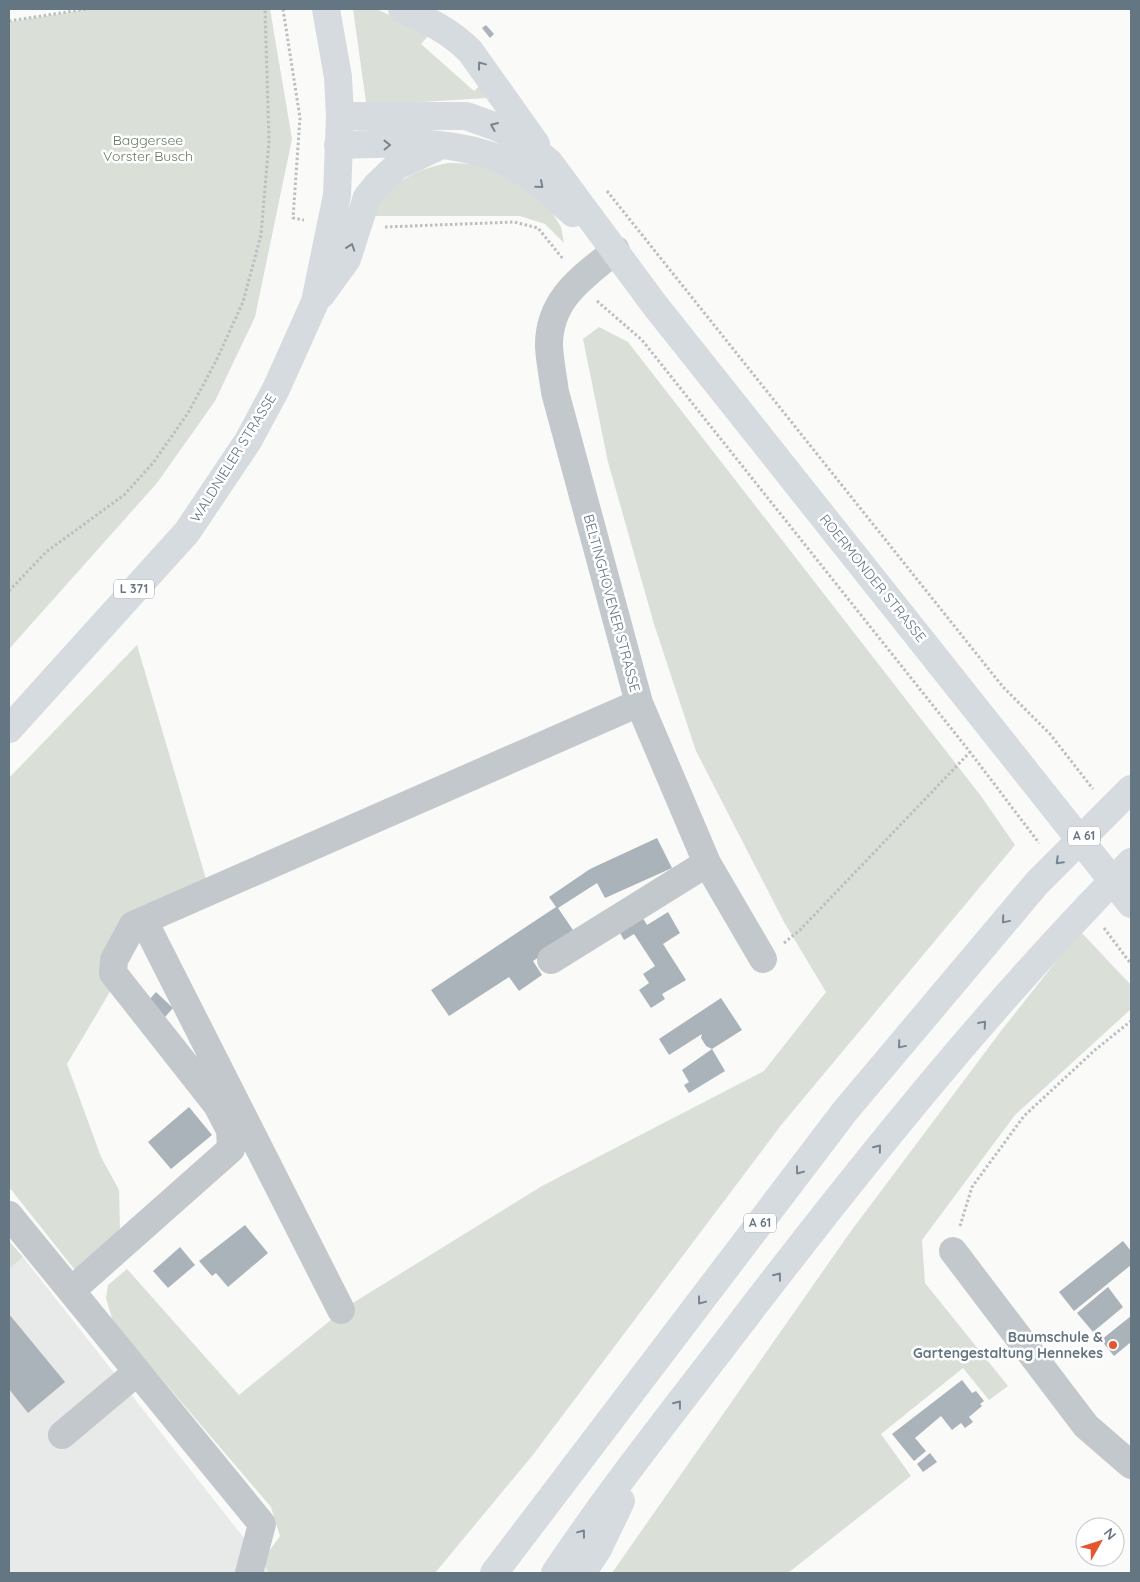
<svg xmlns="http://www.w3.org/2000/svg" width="1140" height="1582" viewBox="0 0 1140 1582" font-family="Quicksand,sans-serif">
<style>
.built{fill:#e8e9e9}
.green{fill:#dadfd7}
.building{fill:#aab3b9}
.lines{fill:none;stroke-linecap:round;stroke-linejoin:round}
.path{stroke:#bbbfc2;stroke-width:3;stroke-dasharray:2.5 2.5;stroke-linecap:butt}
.minor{stroke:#c3c8cc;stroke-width:28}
.major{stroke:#d6dbdf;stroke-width:28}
.highway{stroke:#d6dbdf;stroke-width:28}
.oneway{stroke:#768591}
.poi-dot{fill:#e4572e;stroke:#fff;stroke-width:2}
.labels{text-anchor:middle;stroke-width:5;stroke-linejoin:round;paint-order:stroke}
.shield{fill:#fff;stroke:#939fa8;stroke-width:1}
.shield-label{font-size:12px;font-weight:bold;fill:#657683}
.park-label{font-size:14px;fill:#687a64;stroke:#fff}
.street-label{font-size:14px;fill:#657683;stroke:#fff}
.poi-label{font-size:14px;font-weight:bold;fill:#657683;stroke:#fff;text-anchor:end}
</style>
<rect width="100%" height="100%" fill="#fafaf8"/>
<path class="built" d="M23 1257 262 1561 269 1573H9V1269Z"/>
<path class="green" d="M91 9H270L292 139 255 317 215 401 157 483 9 649V22Z
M353 9H376L431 33 421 44 474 91 483 83 487 98 372 105 366 102Z
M448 163 478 164 507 173 548 206 561 227 564 243 545 224 520 216H373L370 210C398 182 408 171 448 163Z
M599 327 628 342 981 796 1015 845 782 1124 532 1456 435 1573H269L262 1561 280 1536 271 1507 113 1322 106 1298 108 1285 127 1269 239 1395 348 1306 542 1186 764 1071 826 992 784 922 696 751 654 624 608 462 583 339Z
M137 645 206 879 136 911 111 990 67 1064 101 1157 119 1190 120 1233 75 1270 9 1187V778Z
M1080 931 1131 985V1009L1015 1115 922 1240 925 1283 1008 1386 989 1400 963 1368 881 1434 911 1476 788 1573H612L851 1231 1001 1031Z
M9 1241 23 1257 9 1269Z"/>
<path class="building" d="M486 25 494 34 490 38 482 28Z
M657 838 672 868 605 898 597 883 558 908 575 933 533 961 542 975 519 991 509 977 449 1016 431 990 556 907 549 897 590 869Z
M668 912 680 933 663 944 686 980 662 994 665 999 651 1008 639 990 649 983 643 974 655 966 634 934 624 940 618 929 641 915 647 925Z
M156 992 173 1008 165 1017 148 1001Z
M721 998 742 1030 712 1049 706 1046 701 1038 702 1034 669 1055 659 1039Z
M712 1049 725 1071 689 1093 684 1085 689 1082 682 1070Z
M189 1107 212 1135 171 1169 148 1142Z
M245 1225 268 1253 228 1287 216 1273 212 1276 199 1261Z
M1123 1241 1131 1251V1265L1074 1311 1059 1292Z
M180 1247 195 1265 168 1288 153 1271Z
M1108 1287 1123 1307 1093 1332 1077 1313Z
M9 1314 65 1382 28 1413 9 1389Z
M1131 1316V1342L1114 1356 1101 1340Z
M962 1380 972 1393 976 1391 984 1401 980 1404 982 1406 969 1417 973 1422 965 1428 961 1423 952 1430 941 1416 915 1438 926 1451 914 1461 892 1434Z
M930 1453 937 1462 923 1472 917 1464Z"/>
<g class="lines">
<path class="path" d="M283 9 300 118 293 218 304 220
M9 21 86 9
M607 191 1003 687 1050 734 1093 789
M385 227 514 222 538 228 563 259
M597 301 642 340 970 752 1039 843
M9 591 46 552 124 495 153 463 188 413 216 361 243 302 261 235 269 141 265 9
M1104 928 1131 964
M784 943 800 930 971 751
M960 1226 972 1187 1024 1116 1095 1050 1131 1021"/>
<path class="minor" d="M616 250C583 277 548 299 549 347 550 362 553 377 555 392L639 703 707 863 763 959
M144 921 341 1310
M551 960 707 863
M9 1215 262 1524 249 1573
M953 1251 1086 1426 1131 1465
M72 1290 231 1149 230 1130 217 1105 113 973 114 960 133 925 639 703
M62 1435 137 1372"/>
<path class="major" d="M402 9C427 20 450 31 470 51L536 144
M340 116H466L494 126 521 139 549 162 654 304 1131 904
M338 145C396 144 457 137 510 164 534 176 553 196 573 213
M321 295 347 259 367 197 376 186 397 166 435 148
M9 729 187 532 248 441 276 389 315 302 337 195 340 116 338 77 326 9"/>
<path class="highway" d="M494 1573 845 1111 1037 883 1131 789
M555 1573C615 1483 684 1398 750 1311 870 1155 993 1002 1131 862
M582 1573 598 1549 621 1501"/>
</g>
<defs><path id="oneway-chevron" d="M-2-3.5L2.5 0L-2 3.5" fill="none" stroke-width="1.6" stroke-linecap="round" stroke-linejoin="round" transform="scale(1.25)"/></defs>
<g class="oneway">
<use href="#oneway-chevron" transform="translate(481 65) rotate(-127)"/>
<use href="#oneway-chevron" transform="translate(494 126) rotate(-157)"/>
<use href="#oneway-chevron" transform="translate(387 145) rotate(-1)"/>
<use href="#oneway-chevron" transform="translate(540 185) rotate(41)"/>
<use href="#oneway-chevron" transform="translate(351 247) rotate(-71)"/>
<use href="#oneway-chevron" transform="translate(1059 861) rotate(135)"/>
<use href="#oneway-chevron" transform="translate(1005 920) rotate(130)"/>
<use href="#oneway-chevron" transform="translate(983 1024) rotate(-49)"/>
<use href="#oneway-chevron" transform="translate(901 1045) rotate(130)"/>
<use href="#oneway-chevron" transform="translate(878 1148) rotate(-51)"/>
<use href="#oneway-chevron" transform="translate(799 1171) rotate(127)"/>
<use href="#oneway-chevron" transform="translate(778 1276) rotate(-52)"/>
<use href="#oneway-chevron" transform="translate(701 1301) rotate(127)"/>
<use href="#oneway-chevron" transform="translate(678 1404) rotate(-52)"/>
<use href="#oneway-chevron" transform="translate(582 1533) rotate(-53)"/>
</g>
<circle class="poi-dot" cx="1113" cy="1345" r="5"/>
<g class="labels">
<g class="shield">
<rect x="114" y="579.5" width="40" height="19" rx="4"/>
<rect x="1068" y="826.5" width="32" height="19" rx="4"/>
<rect x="744" y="1213.5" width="32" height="19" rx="4"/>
</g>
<g class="shield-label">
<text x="134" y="593">L 371</text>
<text x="1084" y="840">A 61</text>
<text x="760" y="1227">A 61</text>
</g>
<g class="park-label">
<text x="148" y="145">Baggersee<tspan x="148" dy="16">Vorster Busch</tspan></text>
</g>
<g class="street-label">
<text transform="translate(233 458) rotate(-58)" y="5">WALDNIELER STRASSE</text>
<text transform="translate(873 578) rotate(51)" y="5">ROERMONDER STRASSE</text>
<text transform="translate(612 603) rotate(75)" y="5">BELTINGHOVENER STRASSE</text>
</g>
<g class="poi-label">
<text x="1103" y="1342">Baumschule &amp;<tspan x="1103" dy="16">Gartengestaltung Hennekes</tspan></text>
</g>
</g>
<rect width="1140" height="1582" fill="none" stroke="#657683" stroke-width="20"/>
<g transform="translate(1100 1542) rotate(51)"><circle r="24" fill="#ffffff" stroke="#c1c8cd"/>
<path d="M0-4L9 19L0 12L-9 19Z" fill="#e4572e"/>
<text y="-8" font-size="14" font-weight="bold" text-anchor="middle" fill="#657683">N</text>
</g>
</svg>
